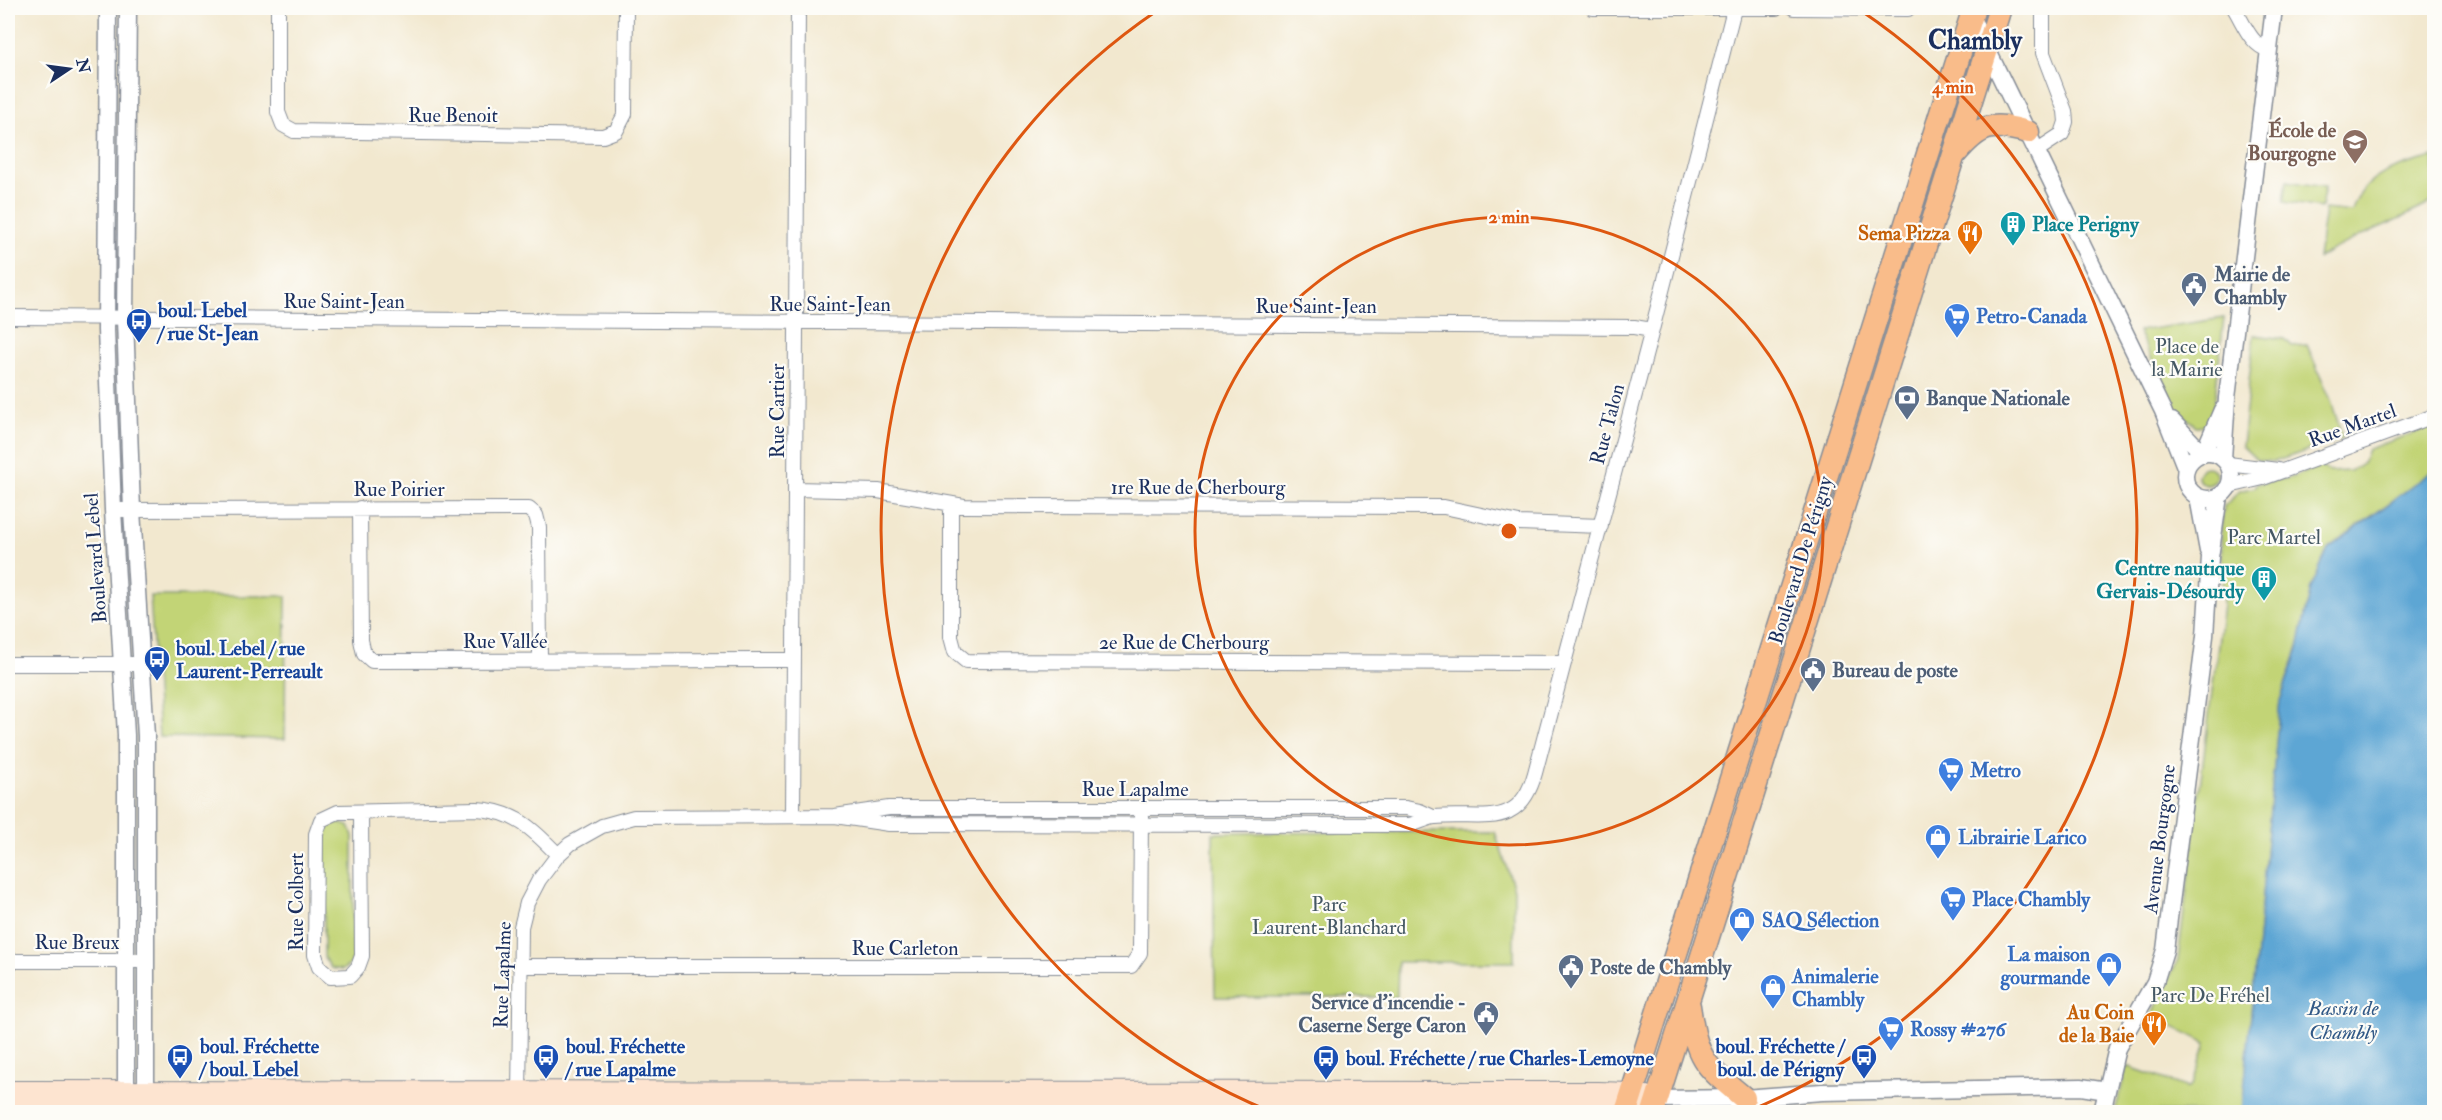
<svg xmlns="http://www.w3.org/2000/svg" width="2442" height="1120" viewBox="0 0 2442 1120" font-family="'IM FELL Double Pica',serif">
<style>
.green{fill:#c2d476;stroke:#6e826a;stroke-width:1.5}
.water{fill:#5da6d4;stroke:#3c6a99;stroke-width:1.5}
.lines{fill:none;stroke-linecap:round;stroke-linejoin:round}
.minor-casing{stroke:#868c96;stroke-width:16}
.tertiary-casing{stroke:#868c96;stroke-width:19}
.secondary-casing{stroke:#868c96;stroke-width:22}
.primary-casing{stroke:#868c96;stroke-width:25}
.minor{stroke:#fff;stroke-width:14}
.tertiary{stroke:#fff;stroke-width:16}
.secondary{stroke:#fde4d0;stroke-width:20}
.primary{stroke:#f9bc8a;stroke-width:22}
.ring{fill:none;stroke:#de5710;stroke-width:3}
.labels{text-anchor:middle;stroke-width:4.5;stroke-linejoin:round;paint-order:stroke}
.street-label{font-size:20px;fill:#1b2f5e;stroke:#fdfcf7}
.education-label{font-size:20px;font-weight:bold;fill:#785e54;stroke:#fdfcf7;text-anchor:end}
.culture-label{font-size:20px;font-weight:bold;fill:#0d838f;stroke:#fdfcf7;text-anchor:start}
.food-label{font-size:20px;font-weight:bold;fill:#c56008;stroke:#fdfcf7;text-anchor:end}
.service-label{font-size:20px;font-weight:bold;fill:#4e5e75;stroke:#fdfcf7;text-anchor:start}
.transit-label{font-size:20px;font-weight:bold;fill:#164399;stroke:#fdfcf7;text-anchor:start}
.shop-label{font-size:20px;font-weight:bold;fill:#366cbe;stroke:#fdfcf7;text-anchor:start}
.park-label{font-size:20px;fill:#455864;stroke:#fdfcf7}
.water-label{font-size:21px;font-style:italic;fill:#325987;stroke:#fdfcf7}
.district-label{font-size:26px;font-weight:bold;fill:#1b2f5e;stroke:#fdfcf7}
.centre{fill:#de5710;stroke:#fdfcf7;stroke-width:3}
.ring-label{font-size:18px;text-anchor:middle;font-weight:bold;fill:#de5710;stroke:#fdfcf7;stroke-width:4.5;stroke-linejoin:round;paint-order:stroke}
</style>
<rect width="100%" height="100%" fill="#fdfcf7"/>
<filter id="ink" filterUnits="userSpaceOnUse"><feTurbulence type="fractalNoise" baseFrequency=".0167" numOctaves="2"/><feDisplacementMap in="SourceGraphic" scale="12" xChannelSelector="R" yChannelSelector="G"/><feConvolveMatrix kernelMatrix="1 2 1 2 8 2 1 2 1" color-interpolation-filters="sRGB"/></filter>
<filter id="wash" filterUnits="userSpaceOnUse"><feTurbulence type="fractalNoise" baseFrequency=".008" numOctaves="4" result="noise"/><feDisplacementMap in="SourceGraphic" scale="24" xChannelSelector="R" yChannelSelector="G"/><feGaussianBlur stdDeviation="1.35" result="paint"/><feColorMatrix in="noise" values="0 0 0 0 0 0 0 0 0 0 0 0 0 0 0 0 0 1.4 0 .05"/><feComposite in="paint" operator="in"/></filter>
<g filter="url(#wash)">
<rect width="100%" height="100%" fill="#f2e8cf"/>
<path class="green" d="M2434 157V201C2396 223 2355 235 2318 258L2325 209 2352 212C2362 174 2401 165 2434 157Z
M2287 181 2325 187 2321 208 2284 202Z
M2224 318 2214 407 2209 426H2196L2176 409 2138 331Z
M2254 335 2285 339 2292 346 2307 345 2330 398 2343 438 2274 462 2257 460 2242 446Z
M2434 426V470L2328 548 2311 588 2299 644 2280 701 2242 1112H2115L2127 1066 2188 1088 2193 1083 2206 1043 2152 1016 2178 959 2223 605 2221 528 2224 506 2240 491 2256 487V484L2293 477 2321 466 2329 472 2350 471 2363 463 2368 449Z
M2198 476a9 9 0 1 1 18 0a9 9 0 1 1-18 0Z
M150 596H286L285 739 159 737Z
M336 822 349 826 353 836V955L351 964 342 970 331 968 324 957V835L331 824Z
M1495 832 1514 889V962H1398L1397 997H1215L1213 833Z"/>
<path class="water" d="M2434 470V1112H2242L2280 701 2298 649 2311 588 2328 549Z"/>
</g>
<g filter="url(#ink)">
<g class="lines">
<g class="minor-casing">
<path id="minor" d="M278 8V112L283 125 294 131 603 136 616 131 625 114 626 8
M1593 8H1776
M1794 8 1908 9
M2234 8C2243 22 2251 46 2269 50
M2036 151 2062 134 2066 122 2065 111 2043 53V8
M8 317 1634 327 1652 330
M2228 464 2278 470
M2229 486 2263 478 2434 416
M796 489 878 491 964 506 1444 507 1519 523 1601 526
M951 506V637L955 652 966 661 1564 663
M360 508 361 640 364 654 372 661 794 660
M113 510 529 509 536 515 539 527 540 660
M8 664H142
M361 812 362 956 358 967 350 976 331 977 319 967 315 955 316 834 321 820 338 812 477 809C515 811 533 829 558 855
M793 815 798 8
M835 816 889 824 1408 825C1417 824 1426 818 1435 817 1481 812 1519 832 1535 773L1652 330 1734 9
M8 961H146
M519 966H1131L1140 953 1141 816
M519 1098 521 927 527 903 539 880 558 855 570 844 602 826 634 817 835 816 889 808H1406L1420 811 1433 817"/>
</g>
<g class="tertiary-casing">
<path id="tertiary" d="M108 8 106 330 113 510 126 735V1102
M128 8 125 319 132 510 146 736V1104
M1969 12 2163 411 2186 469
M2172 421 2203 454
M2185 476a23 23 0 1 1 46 0a23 23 0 1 1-46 0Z
M2203 454 2222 410
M2223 459 2227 398 2274 8
M2198 497 2208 551
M1657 1099 1744 1098 1822 1092 2081 1087 2107 1091
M2102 1112 2117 1048 2155 982 2165 950 2205 636 2210 557 2219 496"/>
</g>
<g class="secondary-casing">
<path id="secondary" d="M8 1091 1598 1092 1632 1093 1646 1096
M8 1105 1627 1108 1657 1099"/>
</g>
<g class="primary-casing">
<path id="primary" d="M1956 153C1981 124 1991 122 2028 132
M1689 1006C1697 1060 1703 1064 1744 1098
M1626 1112 1974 8
M1653 1112 2000 8"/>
</g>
<use href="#minor" class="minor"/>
<use href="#tertiary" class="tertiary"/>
<use href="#secondary" class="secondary"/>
<use href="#primary" class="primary"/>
</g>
</g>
<g class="ring">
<circle cx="1509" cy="531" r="314"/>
<path d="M1269 1111A628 628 0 0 1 1158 10M1860 10A628 628 0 0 1 1749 1111"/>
</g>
<defs>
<g id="school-pin" transform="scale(1.35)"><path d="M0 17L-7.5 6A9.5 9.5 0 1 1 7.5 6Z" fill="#8d6e63" stroke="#fdfcf7"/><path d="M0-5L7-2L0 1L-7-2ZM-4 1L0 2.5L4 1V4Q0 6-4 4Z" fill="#fff"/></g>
<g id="building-pin" transform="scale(1.35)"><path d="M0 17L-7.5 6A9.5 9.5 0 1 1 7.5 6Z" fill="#0f9aa8" stroke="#fdfcf7"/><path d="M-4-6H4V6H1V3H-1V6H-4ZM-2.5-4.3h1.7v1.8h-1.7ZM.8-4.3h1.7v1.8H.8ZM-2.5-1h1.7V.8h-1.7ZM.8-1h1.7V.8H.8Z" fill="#fff"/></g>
<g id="restaurant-pin" transform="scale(1.35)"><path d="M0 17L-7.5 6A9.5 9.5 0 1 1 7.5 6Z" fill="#e8710a" stroke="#fdfcf7"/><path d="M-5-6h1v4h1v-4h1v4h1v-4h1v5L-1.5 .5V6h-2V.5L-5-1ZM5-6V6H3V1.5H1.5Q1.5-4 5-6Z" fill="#fff"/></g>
<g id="civic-pin" transform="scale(1.35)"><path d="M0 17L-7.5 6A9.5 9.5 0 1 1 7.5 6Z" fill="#5c6f8a" stroke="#fdfcf7"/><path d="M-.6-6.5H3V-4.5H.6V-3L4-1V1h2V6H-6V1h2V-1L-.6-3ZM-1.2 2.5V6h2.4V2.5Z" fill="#fff"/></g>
<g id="supermarket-pin" transform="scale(1.35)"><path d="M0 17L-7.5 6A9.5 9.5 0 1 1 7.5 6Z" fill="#3f7fe0" stroke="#fdfcf7"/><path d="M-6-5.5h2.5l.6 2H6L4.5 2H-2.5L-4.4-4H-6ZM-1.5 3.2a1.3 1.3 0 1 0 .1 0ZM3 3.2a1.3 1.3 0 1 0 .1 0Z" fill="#fff"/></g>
<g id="bus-pin" transform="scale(1.35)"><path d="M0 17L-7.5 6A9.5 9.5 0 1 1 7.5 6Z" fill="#1a4fb4" stroke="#fdfcf7"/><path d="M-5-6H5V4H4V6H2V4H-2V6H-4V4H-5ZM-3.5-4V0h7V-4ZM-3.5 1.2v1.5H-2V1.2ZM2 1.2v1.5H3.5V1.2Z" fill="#fff"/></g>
<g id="bank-pin" transform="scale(1.35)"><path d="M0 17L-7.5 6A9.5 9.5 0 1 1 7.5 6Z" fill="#5c6f8a" stroke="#fdfcf7"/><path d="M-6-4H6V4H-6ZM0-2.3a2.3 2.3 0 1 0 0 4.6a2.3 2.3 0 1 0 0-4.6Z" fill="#fff"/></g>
<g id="shop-pin" transform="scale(1.35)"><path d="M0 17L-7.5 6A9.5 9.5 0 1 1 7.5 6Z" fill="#3f7fe0" stroke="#fdfcf7"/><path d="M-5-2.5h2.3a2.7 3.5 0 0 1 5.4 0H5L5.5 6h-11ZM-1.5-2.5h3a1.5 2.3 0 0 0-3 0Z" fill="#fff"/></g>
</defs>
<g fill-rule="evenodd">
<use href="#school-pin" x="2355" y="142"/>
<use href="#building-pin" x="2013" y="224"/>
<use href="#restaurant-pin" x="1970" y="233"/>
<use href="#civic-pin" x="2194" y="285"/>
<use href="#supermarket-pin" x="1957" y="316"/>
<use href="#bus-pin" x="139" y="321"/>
<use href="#bank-pin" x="1907" y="398"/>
<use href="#building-pin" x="2264" y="579"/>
<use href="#bus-pin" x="157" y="659"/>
<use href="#civic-pin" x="1813" y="670"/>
<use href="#supermarket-pin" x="1951" y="770"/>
<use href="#shop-pin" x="1938" y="837"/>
<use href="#supermarket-pin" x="1953" y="899"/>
<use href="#shop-pin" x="1742" y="920"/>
<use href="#shop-pin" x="2109" y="965"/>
<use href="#civic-pin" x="1571" y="967"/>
<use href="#shop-pin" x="1773" y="987"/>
<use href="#civic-pin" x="1486" y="1014"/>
<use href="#restaurant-pin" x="2154" y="1024"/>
<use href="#supermarket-pin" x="1891" y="1029"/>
<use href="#bus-pin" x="180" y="1057"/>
<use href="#bus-pin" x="546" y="1057"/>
<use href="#bus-pin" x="1864" y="1057"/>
<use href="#bus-pin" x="1326" y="1058"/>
</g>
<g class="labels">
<g class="street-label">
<text x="453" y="122">Rue Benoit</text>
<text x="344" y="308">Rue Saint-Jean</text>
<text x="830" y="311">Rue Saint-Jean</text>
<text x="1316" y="313">Rue Saint-Jean</text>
<text transform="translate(777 411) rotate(-90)" y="7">Rue Cartier</text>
<text transform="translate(1607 424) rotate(-75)" y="7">Rue Talon</text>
<text transform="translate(2352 425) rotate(-20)" y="7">Rue Martel</text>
<text x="1198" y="494">1re Rue de Cherbourg</text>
<text x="399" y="496">Rue Poirier</text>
<text transform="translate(95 558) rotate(-94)" y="7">Boulevard Lebel</text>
<text transform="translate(1800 560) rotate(-73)" y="7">Boulevard De Périgny</text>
<text x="505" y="648">Rue Vallée</text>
<text x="1184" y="649">2e Rue de Cherbourg</text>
<text x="1135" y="796">Rue Lapalme</text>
<text transform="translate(2159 839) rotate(-83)" y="7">Avenue Bourgogne</text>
<text transform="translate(296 902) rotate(-90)" y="7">Rue Colbert</text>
<text x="77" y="949">Rue Breux</text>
<text x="905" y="955">Rue Carleton</text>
<text transform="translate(502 975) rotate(-88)" y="7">Rue Lapalme</text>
</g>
<g class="education-label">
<text x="2336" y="137">École de<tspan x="2336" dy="23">Bourgogne</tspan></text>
</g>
<g class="culture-label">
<text x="2032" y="231">Place Perigny</text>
<text x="2244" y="575" text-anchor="end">Centre nautique<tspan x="2244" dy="23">Gervais-Désourdy</tspan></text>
</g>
<g class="food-label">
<text x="1950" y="240">Sema Pizza</text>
<text x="2134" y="1019">Au Coin<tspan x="2134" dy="23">de la Baie</tspan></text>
</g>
<g class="service-label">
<text x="2214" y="281">Mairie de<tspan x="2214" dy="23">Chambly</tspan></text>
<text x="1926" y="405">Banque Nationale</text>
<text x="1832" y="677">Bureau de poste</text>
<text x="1590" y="974">Poste de Chambly</text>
<text x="1466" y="1009" text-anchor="end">Service d'incendie -<tspan x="1466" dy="23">Caserne Serge Caron</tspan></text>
</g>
<g class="transit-label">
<text x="158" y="317">boul. Lebel<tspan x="158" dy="23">/ rue St-Jean</tspan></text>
<text x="176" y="655">boul. Lebel / rue<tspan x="176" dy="23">Laurent-Perreault</tspan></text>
<text x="200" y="1053">boul. Fréchette<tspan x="200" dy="23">/ boul. Lebel</tspan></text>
<text x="566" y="1053">boul. Fréchette<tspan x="566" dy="23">/ rue Lapalme</tspan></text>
<text x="1844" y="1053" text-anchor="end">boul. Fréchette /<tspan x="1844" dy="23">boul. de Périgny</tspan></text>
<text x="1346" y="1065">boul. Fréchette / rue Charles-Lemoyne</text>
</g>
<g class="shop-label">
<text x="1976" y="323">Petro-Canada</text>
<text x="1970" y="777">Metro</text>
<text x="1958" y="844">Librairie Larico</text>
<text x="1972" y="906">Place Chambly</text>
<text x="1762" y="927">SAQ Sélection</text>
<text x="2090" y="961" text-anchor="end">La maison<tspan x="2090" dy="23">gourmande</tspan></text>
<text x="1792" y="983">Animalerie<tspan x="1792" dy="23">Chambly</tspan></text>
<text x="1910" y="1036">Rossy #276</text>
</g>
<g class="park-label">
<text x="2187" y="353">Place de<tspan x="2187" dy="23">la Mairie</tspan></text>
<text x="2274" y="544">Parc Martel</text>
<text x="1329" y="911">Parc<tspan x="1329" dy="23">Laurent-Blanchard</tspan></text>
<text x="2210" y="1002">Parc De Fréhel</text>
</g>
<g class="water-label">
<text x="2343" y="1015">Bassin de<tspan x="2343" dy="24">Chambly</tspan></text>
</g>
<g class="district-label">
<text x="1975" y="49">Chambly</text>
</g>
</g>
<circle cx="1509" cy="531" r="9" class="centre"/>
<g class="ring-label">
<text x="1953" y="93">4 min</text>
<text x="1509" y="223">2 min</text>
</g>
<rect width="2442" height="1120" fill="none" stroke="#fdfcf7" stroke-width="30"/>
<g transform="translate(69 69) rotate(77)" stroke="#fdfcf7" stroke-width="4.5" paint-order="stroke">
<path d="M0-4.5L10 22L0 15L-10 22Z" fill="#1b2f5e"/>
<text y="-9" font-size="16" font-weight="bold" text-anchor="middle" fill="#1b2f5e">N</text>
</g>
</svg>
